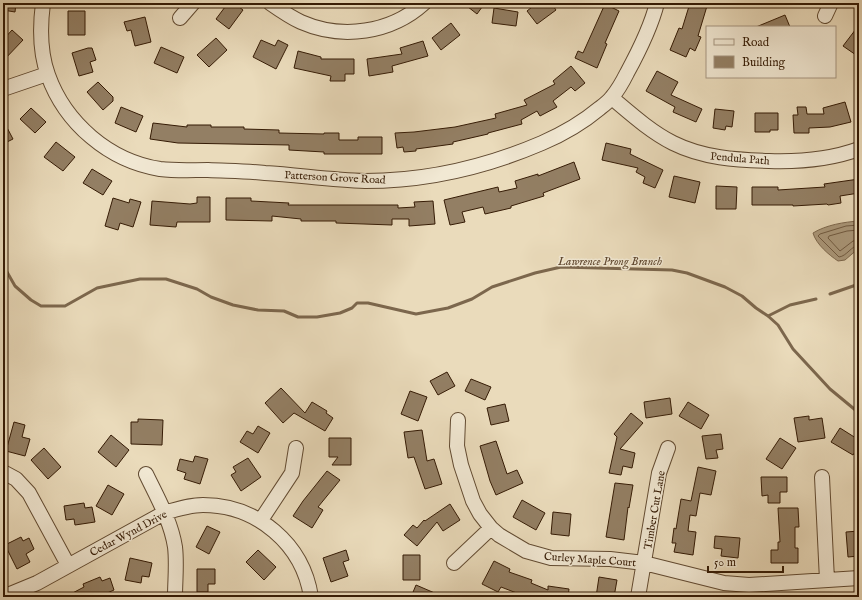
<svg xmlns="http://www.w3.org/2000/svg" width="862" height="600" viewBox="0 0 862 600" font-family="'IM FELL English',serif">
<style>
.water{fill:#ac9a7d;stroke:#7c674d}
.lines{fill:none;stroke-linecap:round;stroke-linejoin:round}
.shore{stroke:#705a41;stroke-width:1}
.stream{stroke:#7c674d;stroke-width:3}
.building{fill:#937f64;stroke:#351b05}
.minor-casing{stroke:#624b32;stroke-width:16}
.minor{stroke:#f1e8d3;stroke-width:14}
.labels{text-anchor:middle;stroke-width:3;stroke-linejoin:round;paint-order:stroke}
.street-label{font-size:11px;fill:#351b05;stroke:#f1e8d3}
.water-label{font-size:12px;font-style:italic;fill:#5f472f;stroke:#f1e8d3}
</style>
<rect width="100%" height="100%" fill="#eadbbb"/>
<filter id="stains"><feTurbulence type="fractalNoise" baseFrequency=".005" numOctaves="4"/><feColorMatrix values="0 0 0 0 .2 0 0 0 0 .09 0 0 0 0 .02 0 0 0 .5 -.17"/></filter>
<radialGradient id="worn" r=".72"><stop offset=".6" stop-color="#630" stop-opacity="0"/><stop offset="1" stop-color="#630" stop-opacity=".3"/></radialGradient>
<path class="water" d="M859 221V248L845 260 838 261C829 255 816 244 813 233 826 225 844 222 859 221Z"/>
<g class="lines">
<path class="shore" d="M859 225 846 226 820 234 818 236 839 257C847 256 851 246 859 245
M859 230 847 231 829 236 828 238 840 251 853 241 859 240"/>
<path class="stream" d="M3 265 15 286 31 300 41 306H65L97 288 140 279H166L197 289 211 297 233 305 258 310 284 311 298 317H317L340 313 352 308 357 303H368L416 314 448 308 472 299 492 287 535 273 561 267 672 270 687 273 725 287 742 296 756 308 768 316 778 325 793 349 830 389 859 413
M830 294 859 284
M768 316 790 305 816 299"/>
</g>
<path class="building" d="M3 3H16L15 12 3 10Z
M228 3H234L243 10 229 29 216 19Z
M463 3H485L477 14Z
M537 3H551L556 10 537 24 527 11Z
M690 3H696L707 6 698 36 701 37 695 51 690 48 686 57 670 50 679 28 682 29Z
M605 4 619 11 605 43 607 44 597 68 575 58 578 51 583 53Z
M494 8 518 12 516 26 492 23Z
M68 11H85V35H68Z
M785 15 790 27H756Z
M145 17 151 42 135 46 131 30 127 31 124 22Z
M451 23 460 35 441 50 432 38Z
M859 25V51L856 55 843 46Z
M12 30 23 40 3 61V40Z
M216 38 227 50 209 67 197 55Z
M261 40 275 46 278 40 288 45 276 69 253 57Z
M423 41 428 56 392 66 393 72 369 76 367 59 402 54 400 48Z
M161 47 184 57 177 73 154 63Z
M88 48H92L96 60 90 62 93 72 79 76 72 53Z
M298 51 321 57V59H354V74H345V81H330L331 76 294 68Z
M571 66 585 83 575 91 571 87 553 101 557 107 540 116 537 111 521 120 522 124 488 133V134L453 142V144L416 149V151L404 152 403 147 397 148 395 133 414 132 455 127 496 118 495 114 527 105 524 100 555 84 553 81Z
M657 71 678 82 671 95 702 109 696 122 673 112 675 107 646 91Z
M98 82 113 97V101L103 110 87 92Z
M845 102 851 122 830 127 809 128V133H794L793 115H798L797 107H806L807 114H824L823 108Z
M121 107 143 116 136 132 115 123Z
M31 108 46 122 35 133 20 119Z
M715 109 734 111 732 127 726 126 725 130 713 128Z
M755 113H778V130H770V132H755Z
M3 120 13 139 3 144Z
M153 123 187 127V125H211V127H244V129L279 130V133L324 134V133H339V140H358V137H382V154H324V152L289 150V145L178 143 150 139Z
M56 142 75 157 63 171 44 157Z
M606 143 631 149 630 154 663 170 655 188 643 183 645 177 636 172 638 168 602 160Z
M574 162 580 179 543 193 544 196 511 206V208L485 214 483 207 462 212 465 222 450 225 444 200 498 187 499 192 517 188 515 181 538 174V176Z
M92 169 112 181 103 195 83 183Z
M674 176 700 182 695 203 669 197Z
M859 179V193L840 196 841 203 828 205 827 204 793 206V205H752V187H778V190L825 187 824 184Z
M716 186 737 187 736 209H716Z
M197 197H210V222H177L176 227 150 225 152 201 190 204 197 203Z
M113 198 129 203 130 199 141 202 133 227 120 223 118 230 105 226Z
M226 198H251V201L289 203 288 205H398V208L415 207 414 202 433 201 435 224 409 226V219H392V225L336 223V221H301V219L272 216V221L226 220Z
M447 372 455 386 438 395 430 381Z
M471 379 491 387 485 400 465 391Z
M281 388 305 413 312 402 327 411 326 413 333 418 325 431 294 413 283 423 265 403Z
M410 391 427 397 418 421 401 414Z
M670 398 672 414 646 418 644 402Z
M688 402 709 415 701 429 679 416Z
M505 404 509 421 491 425 487 408Z
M631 413 643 423 620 449 635 453 632 468 623 466 621 475 609 473 617 437 614 434Z
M809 416V420L822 418 825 438 798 442 794 418Z
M138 419 163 420 162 445 131 444V422H138Z
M14 422 25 425 22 437 30 439 25 456 6 451Z
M258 426 270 433 258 453 240 442 247 431 253 434Z
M840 428 859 440V446L853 455 831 442Z
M422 430 427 461 434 459 442 484 425 489 414 457 408 458 404 432Z
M721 434 723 449 716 450 718 458 706 459 702 436Z
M111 435 129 450 116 467 98 452Z
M329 438H351V465H332L338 457H329Z
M780 438 796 448 782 469 766 459Z
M496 441 507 474 517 470 523 483 496 495 490 481 480 446Z
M44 448 61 467 48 479 31 460Z
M195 456 208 459 200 484 184 479 186 473 177 470 180 459 193 462Z
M248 458 261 477 241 491 231 475 236 472 233 467Z
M698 467 716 471 711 495 700 493 696 516 690 515 688 531 696 532 693 555 674 552 676 543H672L674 528 676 529 681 499 691 501Z
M327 471 340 480 318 507 323 510 312 528 293 516 303 501Z
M761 477H787V492H780V503H768V495L762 496Z
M615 483 633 485 629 508 628 507 624 540 606 537Z
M108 485 124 494 112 515 96 506Z
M522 500 545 513 536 530 513 517Z
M84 503 85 508 92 507 95 522 75 525 74 519 66 520 64 506Z
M450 504 460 520 443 531 437 522 417 546 404 535 413 525 417 528 424 520 425 521Z
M778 508H798L799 527H795V548H798V563H771V550H778V542H780Z
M553 512 571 514 569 536 551 534Z
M207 526 220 532 209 554 196 547Z
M859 531V556L848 557 846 532Z
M715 536 740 538 738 558 721 556 722 549 714 548Z
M21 537 23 541 29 538 34 549 26 554 30 562 17 569 5 545Z
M258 550 276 567 264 580 246 562Z
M346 550 349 560 343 562 348 576 331 582 323 558Z
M403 555H420V580H403Z
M130 558 152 563 149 577 142 576 141 583 125 580Z
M494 561 510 569 509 572 532 580 531 583 548 590V586L569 589 568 597H527L501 587 498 592 482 584Z
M197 569H215V584H208V592H197Z
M100 577 102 581 110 578 114 590 98 597H65L84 587 83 584Z
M599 577 617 580 614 597H596Z
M416 585 444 597H411Z"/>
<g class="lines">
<g class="minor-casing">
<path id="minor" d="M43 3C40 26 40 53 48 75 65 123 109 161 160 169 176 171 192 170 208 170 227 171 246 171 265 173 298 175 332 180 365 181 426 181 486 167 542 143 563 134 582 123 600 108 604 105 609 101 612 97 618 90 623 81 627 73 639 51 651 27 657 3
M270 3C280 10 290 17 301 22 342 40 391 33 424 3
M825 16 831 3
M180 18 193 3
M3 89 47 74
M612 98C631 114 651 132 673 143 703 158 736 160 769 161 800 162 829 160 859 149
M458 420 457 446 461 465 473 501 480 514 491 528 499 535 526 551 551 558 610 559 644 563 724 583 749 585 859 578
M3 472 16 479 29 493 68 565
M146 474C157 497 171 521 175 547 177 563 175 581 175 597
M822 477 827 580
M261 520 292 473 296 448
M454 563 491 528
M3 597 37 583 164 513C177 509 190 505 203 505 257 505 303 544 311 597
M638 597 659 473 668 448"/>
</g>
<use href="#minor" class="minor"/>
</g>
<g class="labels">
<g class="street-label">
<text transform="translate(740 158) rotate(5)" y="4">Pendula Path</text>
<text transform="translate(335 177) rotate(3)" y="4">Patterson Grove Road</text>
<text transform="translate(654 510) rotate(-80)" y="4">Timber Cut Lane</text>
<text transform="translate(128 533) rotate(-28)" y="4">Cedar Wynd Drive</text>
<text transform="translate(590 559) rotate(4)" y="4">Curley Maple Court</text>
</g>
<g class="water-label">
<text x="610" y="265">Lawrence Prong Branch</text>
</g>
</g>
<rect width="862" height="600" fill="none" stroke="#eadbbb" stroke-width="16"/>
<rect x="4" y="4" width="854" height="592" fill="none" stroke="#351b05" stroke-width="2"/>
<rect x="8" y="8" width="846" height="584" fill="none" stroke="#351b05"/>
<rect x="706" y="26" width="130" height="52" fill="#f1e8d3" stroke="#a69681"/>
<rect x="714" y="39" width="20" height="6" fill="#f1e8d3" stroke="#a69681"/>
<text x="742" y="46" font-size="12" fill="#351b05">Road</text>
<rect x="714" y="56" width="20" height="12" fill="#937f64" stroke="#a69681"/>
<text x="742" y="66" font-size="12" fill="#351b05">Building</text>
<path d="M708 566v6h75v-6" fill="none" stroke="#351b05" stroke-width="2"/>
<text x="714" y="566" font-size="12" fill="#351b05" stroke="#f1e8d3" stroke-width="3" paint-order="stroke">50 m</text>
<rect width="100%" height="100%" filter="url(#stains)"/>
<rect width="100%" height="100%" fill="url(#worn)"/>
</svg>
